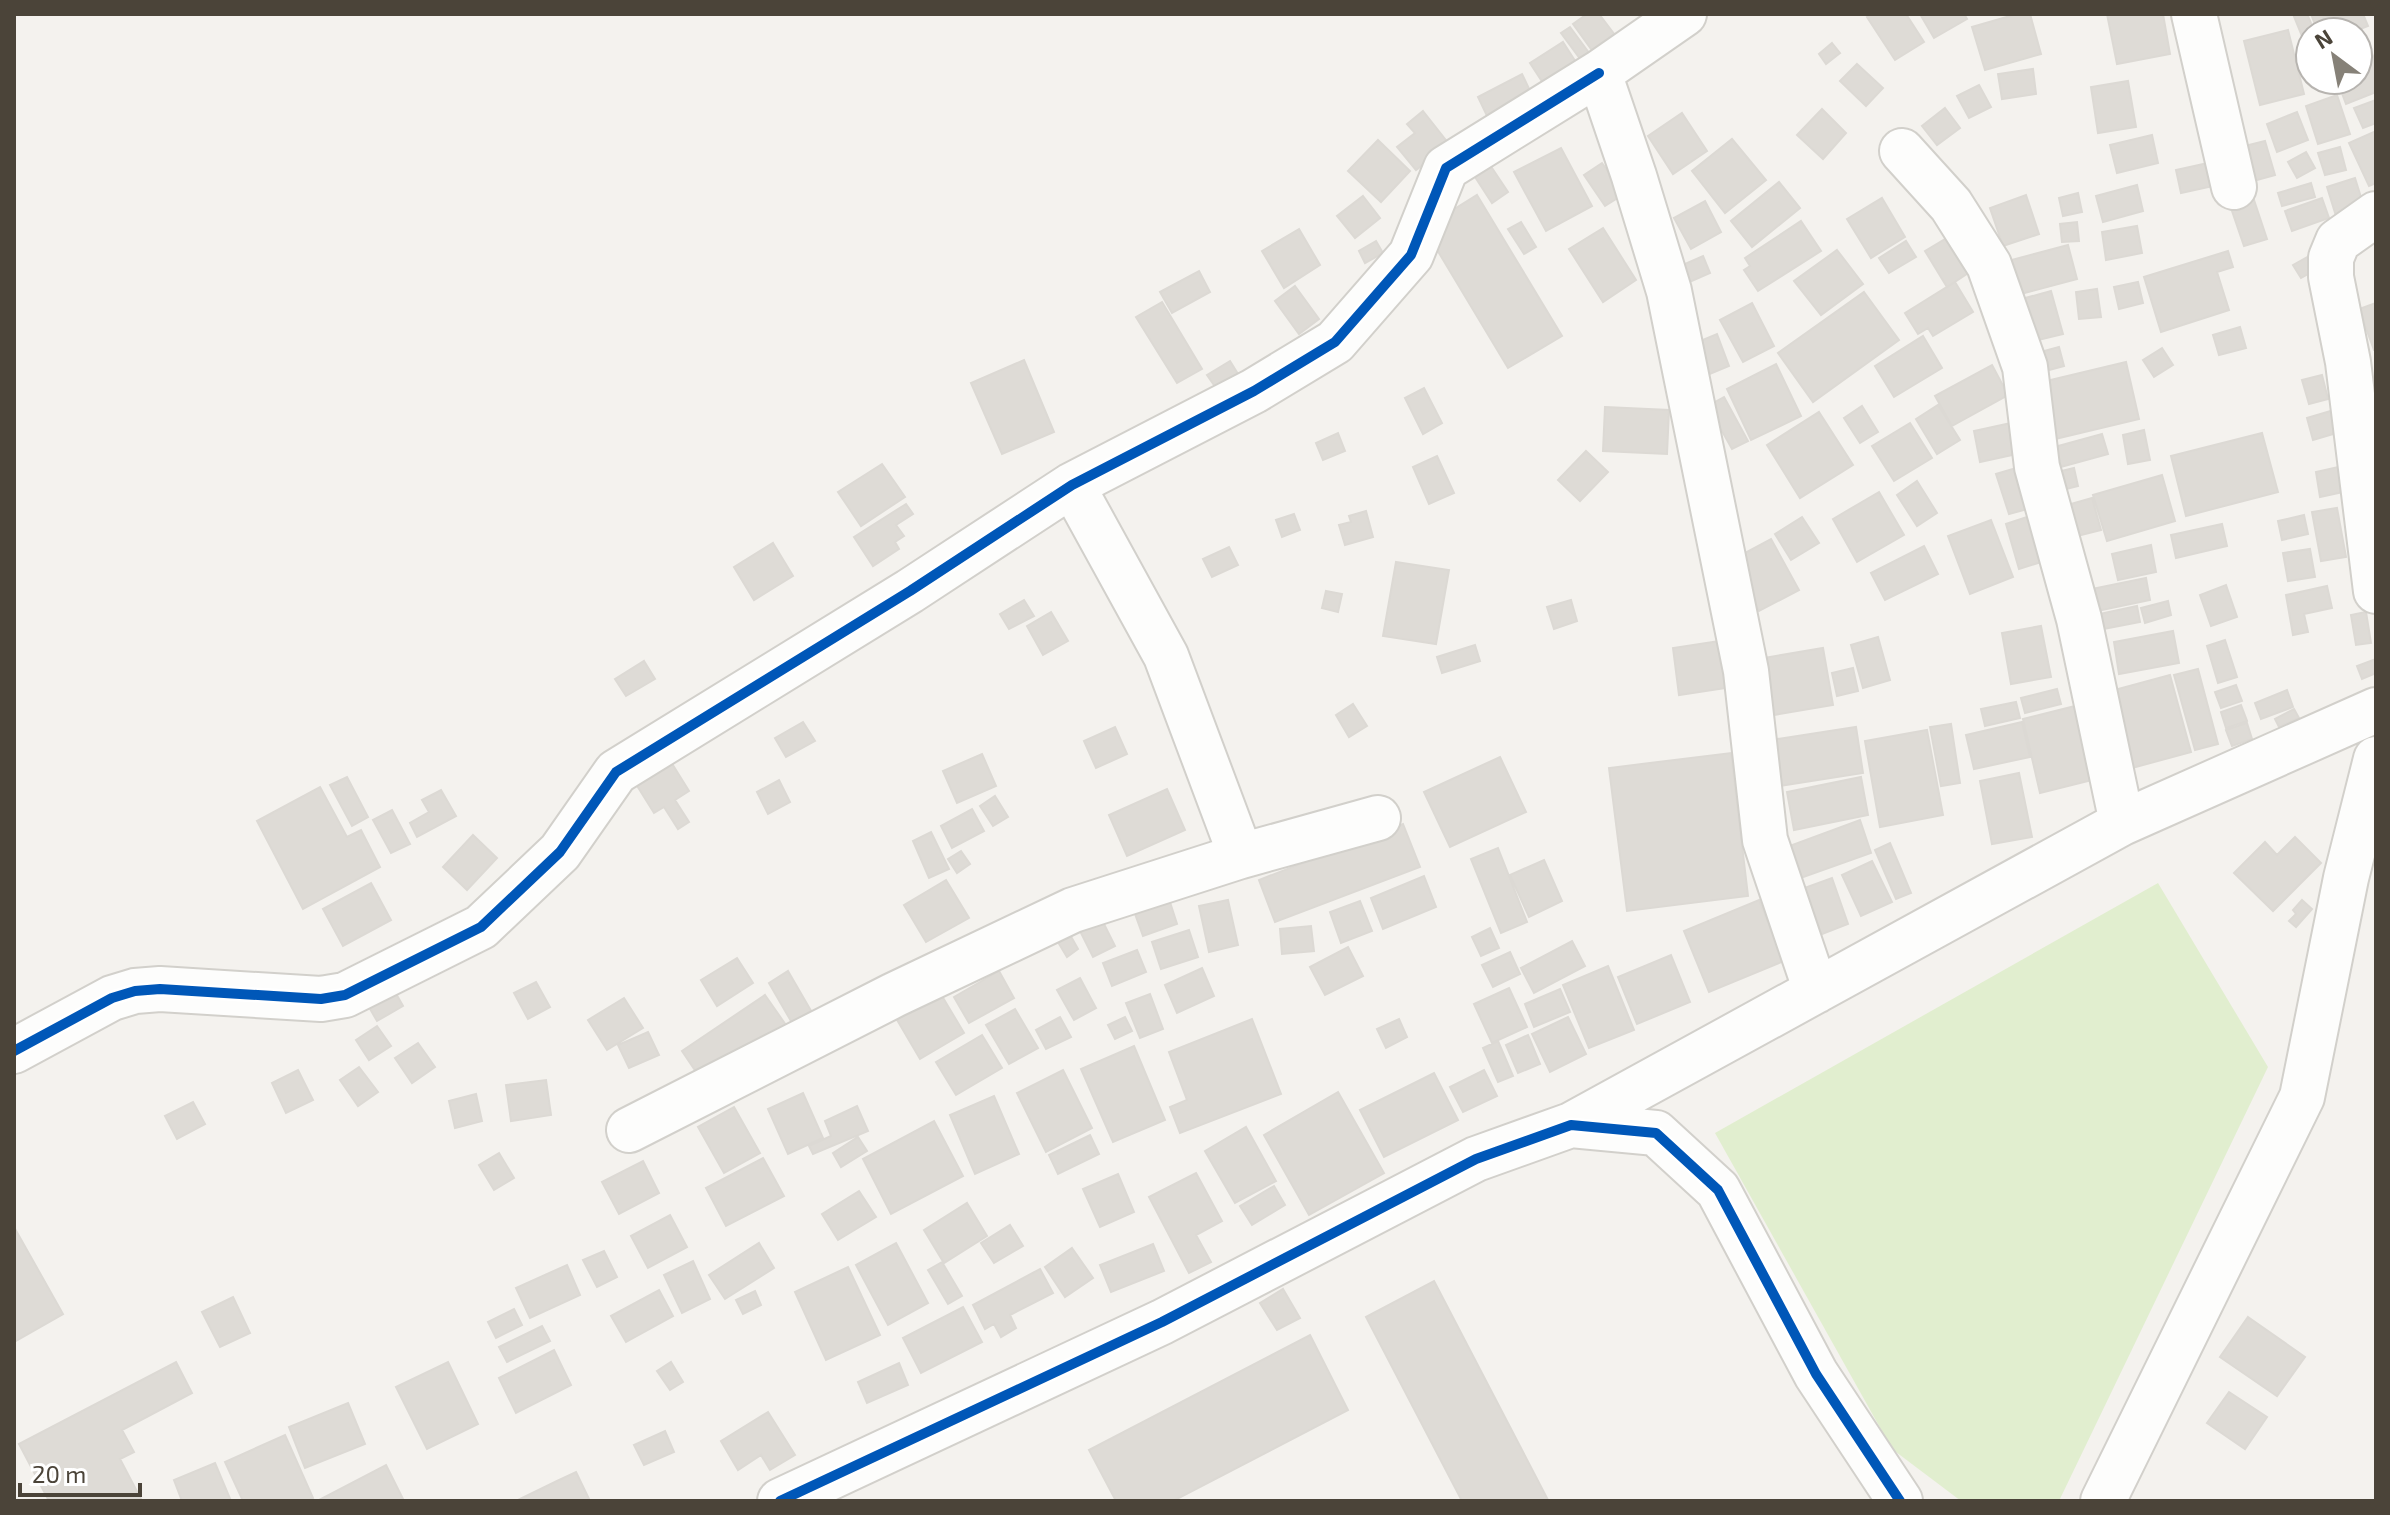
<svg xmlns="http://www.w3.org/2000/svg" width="2390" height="1515" viewBox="0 0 2390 1515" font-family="'Exo 2',sans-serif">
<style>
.green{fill:#e1eecf}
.building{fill:#dedbd6;stroke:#dcd9d4;stroke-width:2}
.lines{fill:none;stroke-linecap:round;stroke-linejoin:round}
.minor-casing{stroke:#d2d0cb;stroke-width:48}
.minor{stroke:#fdfdfc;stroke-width:44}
.cycleway-casing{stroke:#fff;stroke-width:15}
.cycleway{stroke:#0057b8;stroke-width:10}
</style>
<rect width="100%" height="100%" fill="#f4f2ee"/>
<path class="green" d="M2158 883 2268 1067 2059 1501H1961L1892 1449 1715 1133Z"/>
<path class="building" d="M1587 14H1599L1621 43 1599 60 1573 24Z
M1872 14H1906L1924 42 1895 60 1867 17Z
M1920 14H1964L1967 19 1934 38Z
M2017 14H2030L2041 54 1985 70 1972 27Z
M2107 14H2163L2170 54 2117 64Z
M2293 14H2307L2314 30 2302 36Z
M2311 14H2363L2368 26 2353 32H2318Z
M1570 27 1595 61 1586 67 1561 33Z
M2288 30 2304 94 2260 105 2244 41Z
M2366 37 2376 64V92L2346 104 2337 80H2358V40Z
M1563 42 1579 67 1547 89 1530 63Z
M1832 43 1840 53 1826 64 1819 54Z
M2310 45V80H2316L2310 82 2299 49Z
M1857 64 1883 88 1866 106 1840 81Z
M2033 69 2036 94 2002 99 1998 74Z
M1522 74 1532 95 1488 118 1478 97Z
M2128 81 2136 127 2098 133 2091 87Z
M1979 85 1991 107 1969 118 1957 96Z
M2337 95 2350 134 2318 144 2306 106Z
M2376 100V123L2363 128 2354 108Z
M1945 108 1960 128 1937 145 1922 126Z
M1822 109 1846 133 1823 159 1797 135Z
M1423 111 1449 144 1416 170 1397 147 1415 133 1407 124Z
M2297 112 2308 140 2277 152 2267 124Z
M1682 113 1707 151 1673 174 1648 136Z
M2376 131V183L2369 186 2349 143Z
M2152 135 2158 163 2117 173 2110 145Z
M1732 139 1766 180 1725 213 1692 171Z
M1378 140 1410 171 1381 202 1348 171Z
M2265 141 2275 175 2246 183 2237 148Z
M2340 147 2346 170 2325 175 2318 153Z
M1561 148 1592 206 1546 231 1514 172Z
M2306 152 2315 168 2297 178 2288 162Z
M1482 153 1508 192 1492 203 1466 163Z
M1602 163 1624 194 1605 206 1584 175Z
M2208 163 2213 186 2181 193 2176 170Z
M2355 178 2364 207 2336 216 2327 187Z
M1779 182 1800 208 1752 247 1731 221Z
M2311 183 2315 197 2282 206 2278 193Z
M2137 185 2143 211 2103 222 2096 196Z
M2078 193 2082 212 2063 216 2059 198Z
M1477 195 1562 336 1508 368 1424 228Z
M2026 195 2039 234 2003 246 1990 208Z
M1363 196 1380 218 1355 238 1337 216Z
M2253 197 2267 239 2244 246 2230 205Z
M1882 198 1905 237 1871 258 1847 219Z
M2322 198 2329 218 2292 231 2285 211Z
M1705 201 1721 232 1691 249 1674 218Z
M1801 221 1821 251 1758 291 1744 270 1750 266 1745 258Z
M1521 222 1536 247 1524 254 1508 229Z
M2077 222 2079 241 2062 242 2060 224Z
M2137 226 2142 253 2106 260 2102 232Z
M1603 228 1636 280 1603 302 1569 249Z
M1299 229 1320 265 1284 288 1262 251Z
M1962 229 1982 264 1947 287 1925 251Z
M1376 241 1383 253 1365 263 1359 251Z
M1906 241 1916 257 1889 273 1879 258Z
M2068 245 2077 279 2017 295 2008 261Z
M1837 250 1863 284 1821 315 1794 281Z
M2228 251 2233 267 2217 272 2229 310 2161 332 2144 277Z
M2311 255 2319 268 2301 278 2293 265Z
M1703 256 1710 273 1685 284 1678 267Z
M1199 271 1210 292 1172 313 1160 292Z
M1955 282 1973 312 1933 336 1928 328 1918 334 1905 313Z
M2138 282 2143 303 2119 309 2114 287Z
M1295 286 1319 319 1299 334 1275 301Z
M2097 289 2101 317 2079 319 2076 292Z
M2051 291 2063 334 2030 342 2018 300Z
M1864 292 1899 340 1813 402 1778 353Z
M1162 302 1202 369 1177 383 1136 317Z
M1752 303 1774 346 1743 362 1720 320Z
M2376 303V350H2374L2359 309Z
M2240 327 2246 348 2219 355 2213 335Z
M1717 334 1729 366 1705 376 1693 344Z
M1923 336 1942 368 1894 397 1875 366Z
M2059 347 2064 366 2038 373 2033 354Z
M2162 348 2173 365 2154 377 2143 360Z
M1024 360 1054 432 1002 454 971 383Z
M1230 361 1238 374 1216 388 1207 375Z
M2126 362 2139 419 2051 440 2038 383Z
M1776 364 1801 416 1751 440 1727 389Z
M1992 365 2008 395 1952 426 1935 396Z
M2322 375 2328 399 2309 404 2302 380Z
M1424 388 1442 423 1423 434 1405 398Z
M1724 397 1748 441 1732 449 1708 406Z
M1938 405 1960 440 1937 454 1916 419Z
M1862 406 1878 432 1860 443 1844 418Z
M1605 407 1669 410 1667 454 1603 451Z
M2344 407 2350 429 2313 440 2307 418Z
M1819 412 1853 465 1800 498 1767 445Z
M1910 423 1932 458 1894 481 1872 446Z
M2011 423 2017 454 1980 462 1974 431Z
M2144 430 2150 460 2128 464 2123 435Z
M1338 433 1345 451 1323 460 1316 443Z
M2262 433 2278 492 2186 516 2171 456Z
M2102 434 2108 454 2057 468 2051 448Z
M1586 451 1608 472 1580 501 1558 480Z
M1437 456 1454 493 1429 504 1413 467Z
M882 464 905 497 861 526 838 492Z
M2352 464 2357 489 2320 497 2316 472Z
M2023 466 2035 507 2009 514 1996 474Z
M2074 468 2078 486 2054 492 2049 474Z
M2162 475 2175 521 2107 541 2093 495Z
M1917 481 1937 513 1917 526 1897 495Z
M1879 492 1904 535 1857 562 1833 519Z
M2092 498 2101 530 2073 537 2064 506Z
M906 504 913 514 896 525 904 536 895 542 899 549 873 566 854 537Z
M2337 508 2346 557 2321 561 2312 512Z
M1366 511 1373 537 1345 545 1339 525 1351 522 1349 516Z
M1294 514 1300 530 1282 537 1276 520Z
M2304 515 2308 534 2282 540 2278 521Z
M2030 516 2044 561 2019 569 2006 524Z
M1802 517 1819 543 1791 560 1775 534Z
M1991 520 2013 577 1970 594 1948 536Z
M2222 524 2227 546 2176 558 2171 535Z
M1771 539 1799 590 1759 611 1732 560Z
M773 543 793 576 754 600 734 567Z
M2151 545 2156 572 2118 580 2112 554Z
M1924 546 1938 574 1885 600 1871 573Z
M1229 547 1238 565 1212 577 1203 559Z
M2310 549 2315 577 2288 581 2283 553Z
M1396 562 1449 570 1436 644 1383 636Z
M2146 578 2150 600 2092 612 2087 590Z
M2226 585 2237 617 2211 626 2200 595Z
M2327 586 2332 608 2304 614 2308 632 2293 635 2286 595Z
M1326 591 1342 594 1338 612 1322 608Z
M1024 600 1034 616 1009 629 1000 614Z
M1571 600 1577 621 1554 629 1547 607Z
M2168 601 2171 615 2145 623 2141 608Z
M2137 606 2140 622 2098 630 2095 615Z
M1051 612 1068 641 1043 655 1027 626Z
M2366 612 2371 643 2356 645 2351 615Z
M2041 626 2051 677 2011 684 2002 633Z
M2173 631 2179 663 2119 674 2114 642Z
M1878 637 1890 680 1863 688 1851 645Z
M2225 640 2237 677 2218 683 2207 646Z
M1720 641 1726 688 1679 695 1673 648Z
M1475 645 1480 661 1442 673 1437 657Z
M1823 648 1833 705 1768 716 1758 659Z
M2376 659V673L2362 679 2357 666Z
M644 661 655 679 626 696 615 679Z
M1853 668 1858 691 1837 696 1832 673Z
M2198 669 2218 744 2195 750 2174 675Z
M2170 675 2191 752 2132 768 2111 691Z
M2236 685 2242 701 2221 708 2215 692Z
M2057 689 2061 704 2025 713 2021 698Z
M2287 690 2293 707 2261 719 2255 703Z
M2016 702 2020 718 1985 726 1981 709Z
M1353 704 1367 726 1349 737 1336 715Z
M2079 705 2096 779 2040 793 2023 719Z
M2241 705 2247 721 2226 728 2221 712Z
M2294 709 2299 718 2279 727 2275 719Z
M803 722 815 741 786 757 775 738Z
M2022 722 2030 757 1974 769 1966 735Z
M2247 723 2252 739 2232 746 2226 730Z
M1951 724 1960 783 1941 786 1930 727Z
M1115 727 1127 754 1096 768 1084 741Z
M1856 727 1863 773 1779 786 1771 740Z
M1927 730 1943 815 1880 827 1865 741Z
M1731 753 1748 896 1627 911 1609 768Z
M666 754 689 791 675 800 689 822 678 829 664 807 654 813 631 776Z
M982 754 996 786 957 803 943 771Z
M1500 757 1526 812 1450 847 1424 792Z
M2019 773 2032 837 1992 844 1980 781Z
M347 777 368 817 352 826 330 785Z
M1861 777 1868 815 1794 830 1787 792Z
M779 780 790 802 768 814 757 792Z
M320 787 347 837 361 830 380 867 303 909 257 821Z
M1167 789 1185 830 1127 856 1109 815Z
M441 790 456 816 417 837 410 823 429 812 422 800Z
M995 796 1008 817 993 826 980 806Z
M972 809 984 831 952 848 941 826Z
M392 810 410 844 391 853 373 820Z
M1860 820 1871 853 1795 880 1784 848Z
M1403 824 1420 867 1275 922 1259 880Z
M931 832 949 869 929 878 913 841Z
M473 835 497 858 467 890 443 867Z
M2295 837 2321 863 2273 911 2234 873 2265 842 2277 855Z
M1890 843 1911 893 1896 899 1875 850Z
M1498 848 1527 922 1501 933 1471 859Z
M961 851 970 864 957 873 948 859Z
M1544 860 1562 901 1529 917 1510 875Z
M1872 861 1892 902 1861 916 1842 875Z
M1424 876 1436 907 1383 929 1371 898Z
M1832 878 1848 924 1812 938 1796 891Z
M946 880 969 918 926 942 904 905Z
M371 883 391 920 343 946 323 909Z
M1169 899 1177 924 1143 936 1134 911Z
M1228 900 1238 945 1209 952 1199 906Z
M1759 900 1784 961 1709 992 1684 931Z
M2302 900 2312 909 2296 927 2289 921 2296 914 2293 910Z
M1360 901 1372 931 1341 943 1330 912Z
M1099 914 1115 946 1093 957 1077 925Z
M1064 924 1078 949 1067 957 1052 932Z
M1311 926 1314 951 1282 954 1280 929Z
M1490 928 1499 948 1481 956 1472 937Z
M1189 930 1198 957 1161 969 1152 942Z
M1572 941 1585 966 1534 993 1521 968Z
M1348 947 1363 976 1325 995 1310 967Z
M1137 950 1146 972 1112 986 1103 963Z
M1510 952 1520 974 1493 987 1482 965Z
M1671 955 1690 1002 1637 1024 1618 977Z
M737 958 753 983 717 1006 701 980Z
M1608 966 1634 1030 1589 1048 1563 985Z
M1202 968 1214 996 1177 1013 1165 985Z
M788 971 814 1016 795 1028 769 983Z
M999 971 1014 998 969 1023 954 997Z
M387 978 403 1006 377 1021 361 993Z
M1080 978 1096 1008 1074 1020 1057 990Z
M536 982 550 1007 528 1019 514 993Z
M1509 988 1527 1027 1492 1043 1474 1004Z
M1560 989 1570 1012 1534 1027 1525 1004Z
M939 991 964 1033 920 1059 896 1018Z
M1150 994 1163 1029 1140 1038 1126 1003Z
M765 995 788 1028 705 1085 682 1051Z
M624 998 643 1028 607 1050 588 1020Z
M1015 1009 1038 1048 1009 1064 986 1025Z
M1060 1017 1071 1037 1046 1049 1036 1030Z
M1125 1017 1132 1031 1115 1039 1108 1025Z
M1568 1017 1586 1054 1550 1072 1532 1034Z
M1252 1019 1281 1094 1180 1133 1170 1107 1187 1100 1169 1052Z
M1399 1019 1407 1037 1386 1048 1377 1029Z
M377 1026 391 1046 369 1060 356 1040Z
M648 1032 659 1055 629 1068 618 1045Z
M982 1035 1002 1068 956 1095 936 1062Z
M1528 1035 1540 1064 1518 1073 1506 1045Z
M1498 1041 1513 1076 1498 1082 1483 1048Z
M418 1043 435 1067 412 1083 395 1058Z
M1134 1046 1165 1120 1113 1142 1081 1069Z
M359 1067 378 1092 358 1106 340 1080Z
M298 1070 313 1100 286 1113 272 1083Z
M1063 1070 1092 1128 1046 1152 1017 1093Z
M1484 1070 1497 1096 1463 1112 1450 1087Z
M1434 1073 1458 1120 1384 1157 1360 1110Z
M546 1080 551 1115 511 1121 506 1085Z
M1338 1092 1384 1173 1309 1215 1264 1135Z
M803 1093 823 1138 788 1154 768 1109Z
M476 1094 482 1121 455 1128 449 1101Z
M994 1096 1019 1154 975 1174 950 1115Z
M193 1102 205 1124 177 1139 165 1116Z
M857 1106 868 1131 813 1154 809 1146 831 1136 825 1121Z
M734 1107 760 1153 724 1173 698 1127Z
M934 1121 963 1176 891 1214 863 1159Z
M1246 1127 1276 1181 1235 1203 1205 1151Z
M1090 1135 1099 1154 1058 1174 1049 1155Z
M858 1137 867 1151 841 1167 833 1153Z
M499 1153 514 1178 494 1190 479 1165Z
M763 1158 784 1196 726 1226 706 1188Z
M643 1161 659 1193 619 1214 602 1182Z
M1196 1173 1222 1221 1196 1235 1211 1262 1189 1273 1149 1197Z
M1118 1174 1134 1212 1100 1227 1083 1189Z
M1274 1186 1285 1205 1252 1225 1240 1206Z
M859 1191 876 1217 838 1240 822 1214Z
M967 1203 987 1236 944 1263 924 1230Z
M670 1215 687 1247 648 1268 631 1236Z
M1010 1225 1023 1246 994 1263 981 1243Z
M14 1227 63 1314 14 1342Z
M759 1243 774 1268 725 1299 709 1275Z
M896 1243 928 1303 888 1325 856 1265Z
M1153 1244 1164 1271 1111 1292 1100 1265Z
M1072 1248 1093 1278 1065 1297 1045 1267Z
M604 1251 617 1277 597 1287 583 1260Z
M693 1261 710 1299 682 1313 664 1275Z
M942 1262 962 1296 948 1304 928 1270Z
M567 1265 580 1295 530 1318 516 1288Z
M848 1267 880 1335 826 1360 795 1292Z
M1040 1269 1053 1293 1010 1315 1016 1328 1001 1337 994 1324 985 1329 973 1305Z
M1434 1281 1548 1500 1547 1501H1462L1366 1317Z
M1283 1289 1300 1318 1277 1330 1260 1303Z
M659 1290 673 1316 626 1342 611 1316Z
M755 1291 761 1305 743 1314 736 1300Z
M233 1297 250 1333 220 1347 202 1312Z
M963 1307 982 1342 921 1373 903 1338Z
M514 1309 522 1325 496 1338 488 1322Z
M2248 1317 2305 1357 2277 1396 2220 1357Z
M542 1326 550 1341 507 1362 499 1347Z
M1310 1335 1348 1410 1173 1501H1116L1089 1450Z
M554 1350 571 1385 516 1413 499 1378Z
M176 1362 192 1393 122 1430 134 1452 120 1459 142 1501H49L19 1444Z
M448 1362 478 1424 427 1449 396 1387Z
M671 1362 683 1382 670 1390 657 1371Z
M899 1363 908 1385 867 1403 858 1382Z
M2229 1392 2267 1417 2245 1449 2207 1423Z
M348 1403 365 1444 305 1468 289 1427Z
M768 1412 795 1455 770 1470 761 1455 738 1470 721 1441Z
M665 1431 674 1452 644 1465 634 1445Z
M285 1435 313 1498 307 1501H243L225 1462Z
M215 1463 231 1501H182L174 1480Z
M386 1465 404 1501H320L319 1500Z
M576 1472 590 1501H516L557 1481Z"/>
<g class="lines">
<g class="minor-casing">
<path id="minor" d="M1684 14 1599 73 1634 176 1669 291 1746 671 1765 840 1816 991
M2194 14 2234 187
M1902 151 1951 205 1989 265 2025 367 2037 467 2079 619 2122 823
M2376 214 2338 241 2331 258V277L2348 362 2376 591
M1072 485 1166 656 1241 856 1378 818
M14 1051 112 998 135 991 160 989 321 999 345 995 481 927 560 852 616 772 910 591 1072 485 1254 391 1335 342 1411 255 1446 168 1599 73
M1571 1125 2122 823 2376 710
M629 1130 894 995 1073 910 1241 856
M780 1501 1162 1322 1476 1159 1571 1125 1656 1133 1718 1190 1816 1374 1900 1501
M2103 1501 2302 1097 2346 878 2376 759"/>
</g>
<use href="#minor" class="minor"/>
<g class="cycleway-casing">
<path id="cycleway" d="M14 1051 112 998 135 991 160 989 321 999 345 995 481 927 560 852 616 772 910 591 1072 485 1254 391 1335 342 1411 255 1446 168 1599 73
M780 1501 1162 1322 1476 1159 1571 1125 1656 1133 1718 1190 1816 1374 1900 1501"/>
</g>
<use href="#cycleway" class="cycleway"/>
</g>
<rect width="2390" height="1515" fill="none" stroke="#4b4439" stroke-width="32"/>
<g transform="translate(2334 56) rotate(328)"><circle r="38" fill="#ffffff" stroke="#b7b4b0" stroke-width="2"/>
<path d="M0-6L14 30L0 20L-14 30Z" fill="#868178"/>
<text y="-12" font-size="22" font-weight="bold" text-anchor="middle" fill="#4b4439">N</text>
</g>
<path d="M20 1483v12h120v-12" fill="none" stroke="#4b4439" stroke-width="4"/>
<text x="32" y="1483" font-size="24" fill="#4b4439" stroke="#ffffff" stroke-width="6" paint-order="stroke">20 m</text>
</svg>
